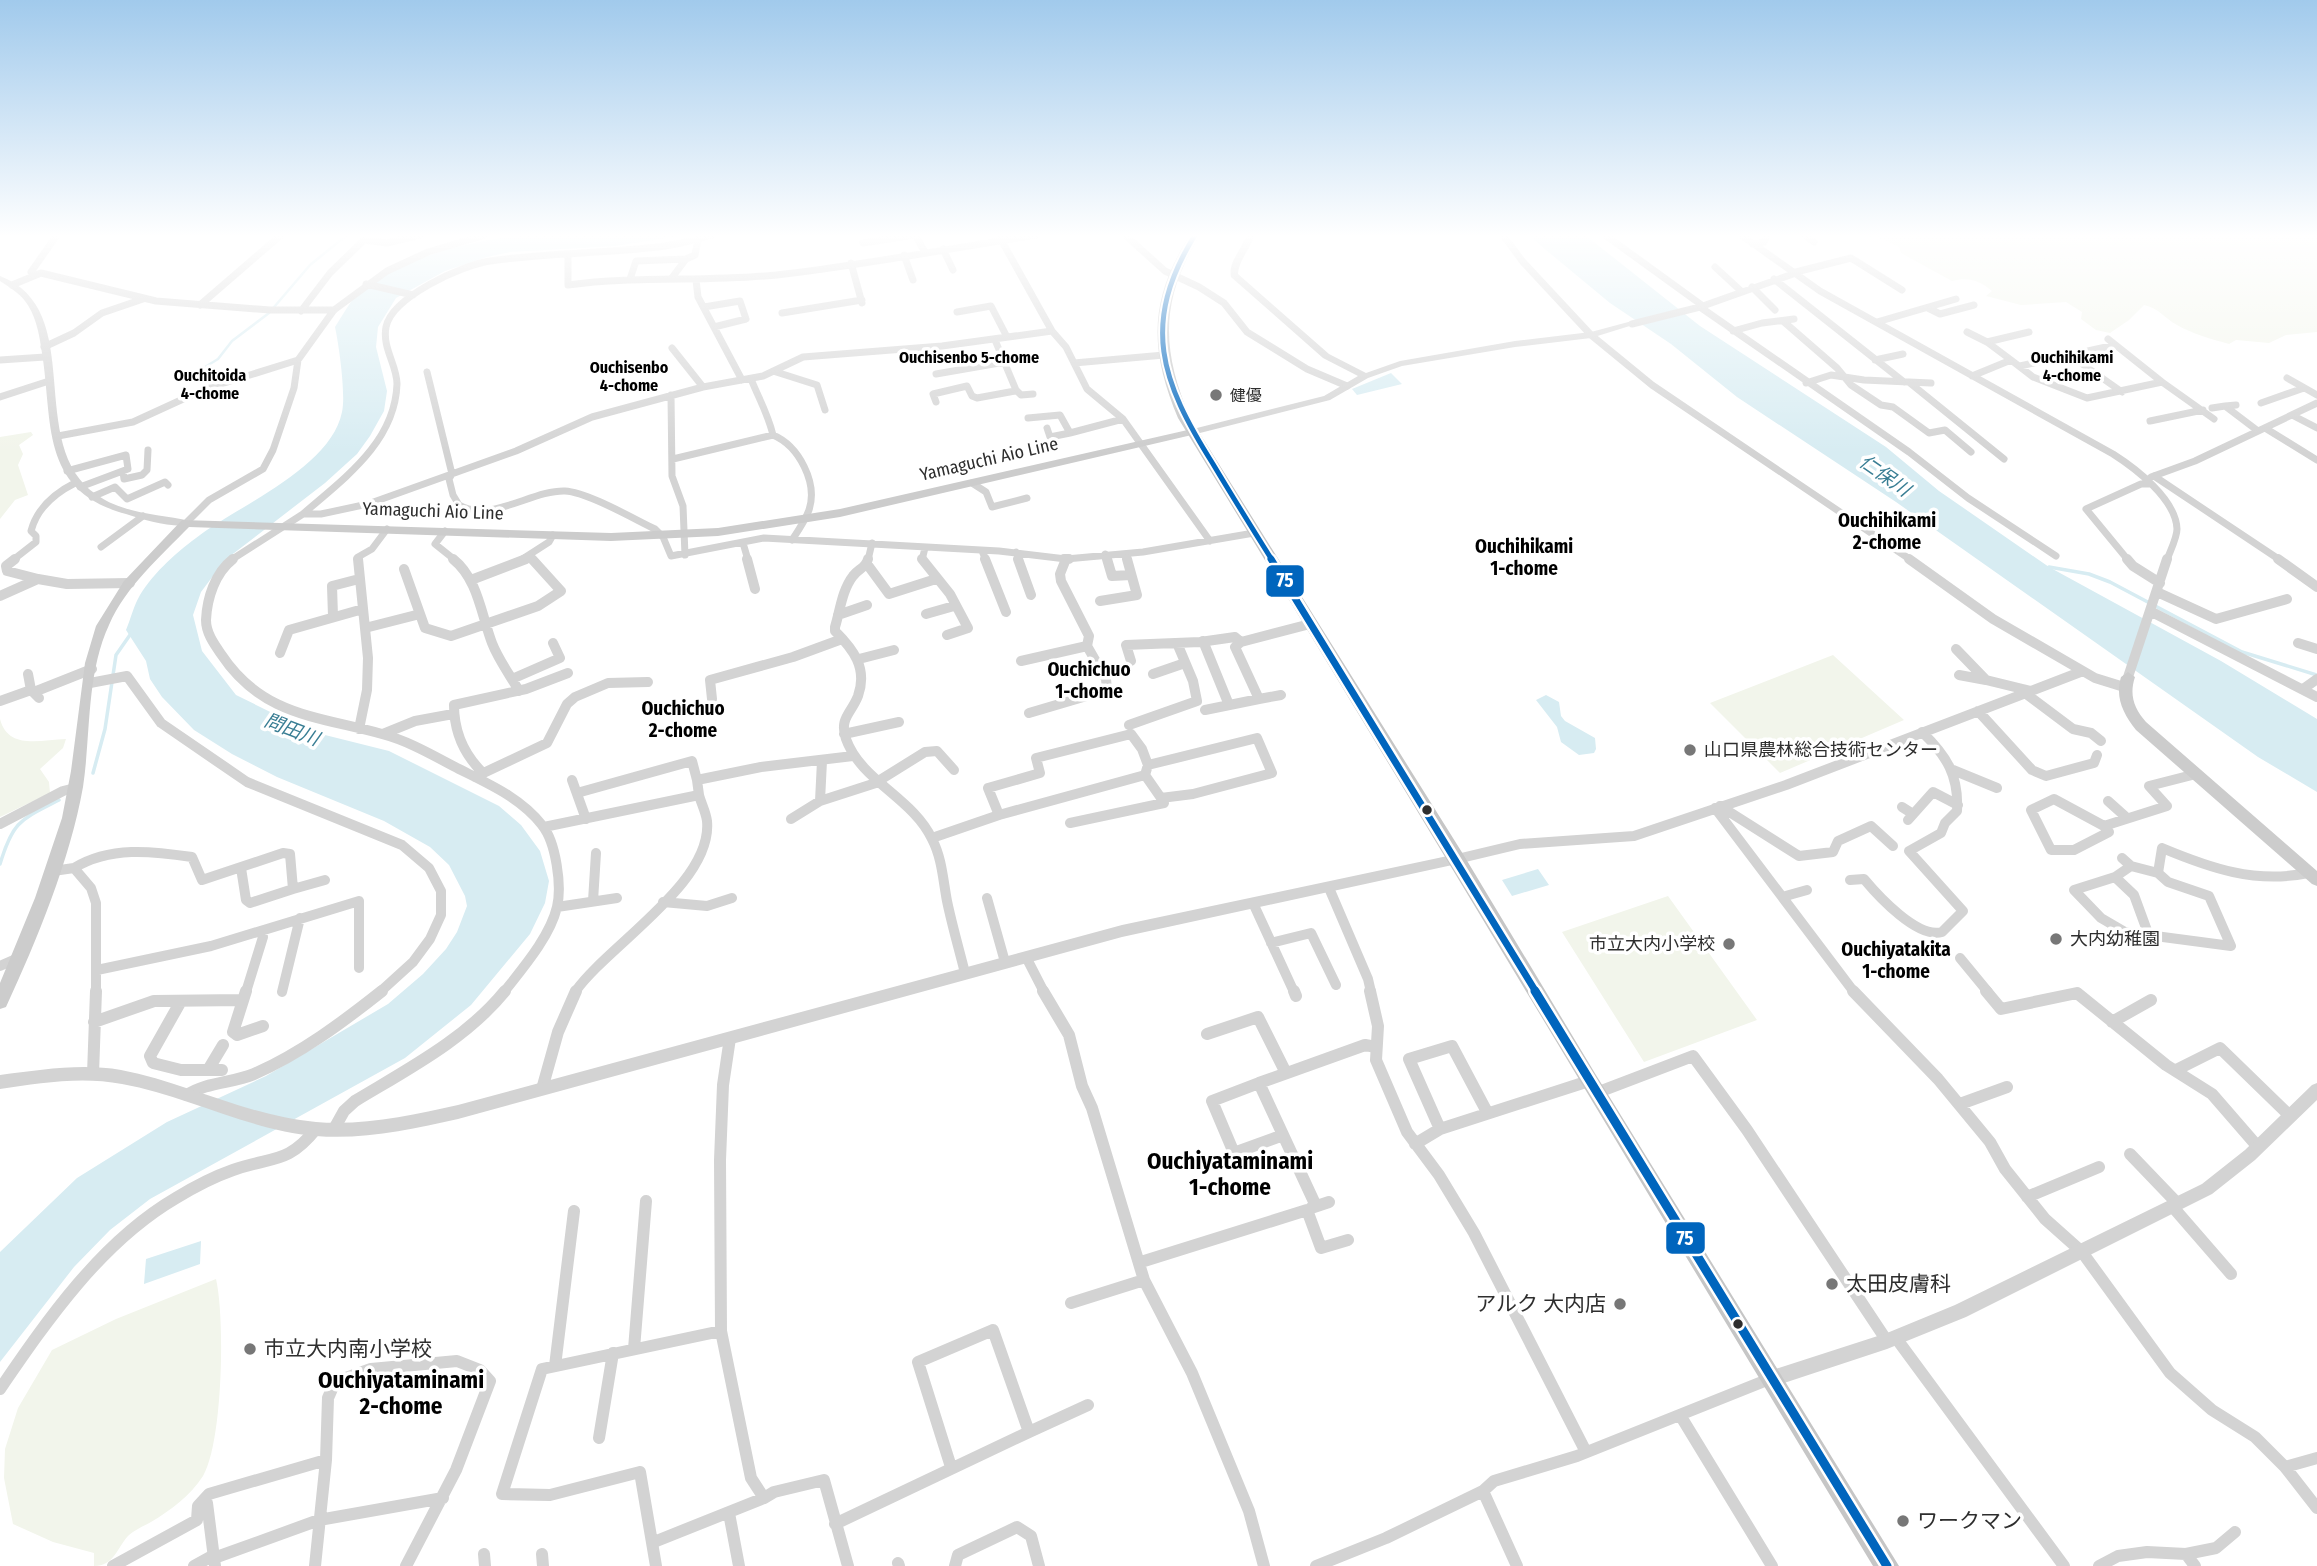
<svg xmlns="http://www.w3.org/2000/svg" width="2317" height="1566" viewBox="0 0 2317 1566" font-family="'Fira Sans Condensed','Noto Sans JP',sans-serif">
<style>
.green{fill:#f2f5eb}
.water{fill:#d7ecf2}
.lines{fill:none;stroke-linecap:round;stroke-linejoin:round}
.stream-far1{stroke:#d7ecf2;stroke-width:2.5}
.stream{stroke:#d7ecf2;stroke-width:3.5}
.minor-far2{stroke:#d3d3d3;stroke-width:7}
.minor-far1{stroke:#d3d3d3;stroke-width:10}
.minor{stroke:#d3d3d3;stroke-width:12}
.tertiary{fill:#d3d3d3;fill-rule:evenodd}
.secondary{fill:#ccc;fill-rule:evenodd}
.primary{fill:#c6c6c6;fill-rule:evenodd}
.bus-1-far2-casing{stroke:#fff;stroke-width:9}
.bus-1-far1-casing{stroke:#fff;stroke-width:12}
.bus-1-casing{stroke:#fff;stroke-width:14}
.bus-1-far2{stroke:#0065bd;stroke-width:5}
.bus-1-far1{stroke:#0065bd;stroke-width:7}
.bus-1{stroke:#0065bd;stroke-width:9}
.poi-dot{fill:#777;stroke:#fff;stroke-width:2.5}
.bus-dot{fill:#2e2e2e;stroke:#fff;stroke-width:2.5}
.labels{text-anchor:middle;stroke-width:7;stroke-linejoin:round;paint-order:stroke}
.far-neighbourhood-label{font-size:16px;font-weight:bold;fill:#000;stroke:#fff}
.far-poi-label{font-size:16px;fill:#2e2e2e;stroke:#fff;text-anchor:start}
.street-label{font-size:18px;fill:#2e2e2e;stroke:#fff}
.poi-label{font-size:18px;fill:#2e2e2e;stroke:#fff;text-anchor:start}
.water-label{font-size:19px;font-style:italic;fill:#397e94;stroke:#fff}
.neighbourhood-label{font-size:19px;font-weight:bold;fill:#000;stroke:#fff}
.near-poi-label{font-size:21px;fill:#2e2e2e;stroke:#fff;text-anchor:start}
.near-neighbourhood-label{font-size:23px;font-weight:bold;fill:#000;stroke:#fff}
.line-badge{stroke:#fff;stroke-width:2.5}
.badge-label{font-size:19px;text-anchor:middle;font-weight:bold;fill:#fff}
</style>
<rect width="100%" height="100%" fill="#fff"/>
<path class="green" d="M1859 235H2317V332L2286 335 2269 343 2236 340 2229 344C2211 339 2193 334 2177 325 2164 318 2159 308 2144 305L2129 320 2110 333 2096 330 2081 319 2082 312 2066 302 2021 305 1986 296 1992 291C1979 280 1968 277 1952 281L1901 253 1899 247 1882 239Z
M31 432 33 435 19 445 23 454 18 465 28 495 15 500 0 519V437Z
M1833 655 1904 720 1780 773 1710 703Z
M0 719C8 750 40 740 66 739L63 748 40 769 49 782 50 793 0 817Z
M1668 896 1757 1020 1644 1062 1562 932Z
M216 1279C225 1317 223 1442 203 1476 190 1496 171 1510 151 1522 144 1526 134 1530 128 1536 117 1548 114 1566 94 1566V1553L53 1542 13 1524 4 1478 5 1449 18 1408 52 1350 116 1319Z"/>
<path class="water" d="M527 235H687L615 246 510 252 487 257 445 271 396 298 378 327 376 347 387 391 384 411 370 436 357 454 325 483 225 560 201 592 193 615 202 651 236 695 309 731 389 751 499 806 521 825 540 851 549 881 545 903 530 934 471 1005 405 1058 150 1199 110 1230 74 1267 0 1362V1252L77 1178 167 1122 266 1076 388 1004 423 974 446 949 457 932 467 906 465 896 449 865 430 847 384 821 277 777 232 754 194 730 162 697 150 679 146 661 126 630C131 618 134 605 140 595 154 572 179 550 200 535 242 504 331 467 342 412 346 395 339 345 335 327 342 316 348 305 356 295 390 259 479 239 527 235Z
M1528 235H1585L1700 326 1886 447 1939 491 2049 567 2221 661 2317 719V792L2258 757 1896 502 1737 397 1671 344 1610 303Z
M1391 373 1402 384 1357 395 1352 389Z
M1546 695 1559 702 1561 716 1565 721 1595 738 1596 749 1594 753 1579 755 1561 742 1557 727 1536 700Z
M1538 869 1549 885 1512 896 1502 880Z
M201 1241 200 1264 144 1284 146 1259Z"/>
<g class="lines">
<path class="stream-far1" d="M181 382 218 359 232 341 269 313 310 265 347 235"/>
<path class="stream" d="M2047 570 2049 567 2089 574 2110 582 2242 652 2317 675
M93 773 105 729 116 655 132 632
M0 864C13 821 20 820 59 800"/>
<path class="minor-far2" d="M1125 235 1165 271 1199 287 1224 303 1247 332 1307 369 1347 386
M1503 235 1523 262 1591 335 1652 385 1911 560
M1605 235 1703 306
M1741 235 1820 291 2113 454C2135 468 2176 499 2177 529 2177 538 2170 551 2167 560
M1804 235 1814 242
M999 236 1052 331 1066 347 1087 389 1123 419 1210 541
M863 243 915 235 925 252
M1753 244 1764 242 1767 235
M943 249 953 270
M904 255 913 280
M568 256V285C640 275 713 283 785 274 869 264 953 248 1037 235
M851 263 862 303
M1715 267 1741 291
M1792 273 1851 258 1902 290
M35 274 31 272 57 235
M630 279 636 261 686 259
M671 279 686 259 695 255 697 244
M1774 279 1904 382
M696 280 698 297 742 380
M366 284 413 295
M12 285 41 273 156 301 270 310H334
M1752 287 1775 310
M200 305 281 235
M704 307 740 301 746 319 714 327
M1700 307 1909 452 1968 498 2056 556
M1928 308 1940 314 1974 305
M301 311 330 273 364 240 387 243 420 235
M957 312 991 306 1007 337
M782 313 862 300
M1783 321 1837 368 1851 385 1881 405 1893 407 1929 433 1945 430 1971 452
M1877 322 1956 299
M1632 324 1700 307 1793 274
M1733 331 1762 323 1794 319
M1967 332 1987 342
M995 340 1016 390 1021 395 1033 394
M44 347 74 333 102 313 143 299
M672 348 703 387
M2068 354 2122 392
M0 360 45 357
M1875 360 1903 354
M2011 360 2033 377 2087 398 2162 382 2108 339
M1074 363 1164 355
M2020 366 2115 345
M773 371 817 385 825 410
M427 372 452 474 449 479 453 495 459 505C491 523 532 490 565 491 587 492 634 519 655 529L663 537 671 556 764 538 999 551 1066 559 1143 552 1254 533
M936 374 1005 362
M1972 376 2011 360 1987 342 2029 332
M2287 378 2317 395
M751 379C759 399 768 414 773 435
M2162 382 2214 419
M1806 383 1831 375 1864 380 1931 383
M1910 383 2004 459
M671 395 672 476 683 506 685 555
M0 397 49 381
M936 402 933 394 967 386 972 396 977 398 1015 391
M2261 403 2304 388
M2236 405 2225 406 2258 431
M2212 408 2225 406
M2292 415 2317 428
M1028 418 1060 415 1070 433 1123 419
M2150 421 2203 410
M1047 428 1050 437 1070 433
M2265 428 2317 460
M58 436 133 422 205 389 298 360
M673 459 773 435C799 446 818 483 809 510 805 521 798 531 792 540
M67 471 126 455 128 469 80 487
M123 472 124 479 142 475 147 470 148 450
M2154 476 2280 560
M2151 477 2195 461 2317 403
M972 483 986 492 992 507 1027 498
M92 497 115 487 127 499 165 482 168 485
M303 514C343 479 395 443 397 384 397 365 382 348 386 327 392 297 462 265 490 261 548 252 607 254 665 246 681 244 697 239 712 235
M186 523 209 500 263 469 273 450 294 388 298 360 334 310 387 271 428 252 485 235
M445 531 435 544 455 560
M743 543 748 560
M101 547 143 516
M982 551 986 560
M1016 552 1019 560
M1105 554 1107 560
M1126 554 1128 560
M530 557 533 560
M13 560 36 542V536L31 531C37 508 55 493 75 483
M231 560 303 514H321L368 504 516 451 592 417 703 387 763 376 803 357 942 346 1052 331
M358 560V557L372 549 387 529
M521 560 549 542 553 535
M868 560 872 543
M922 560 925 548
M2128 560 2086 509 2141 484H2151"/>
<path class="minor-far1" d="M233 559C215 573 207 598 206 620 206 633 214 644 221 654 262 716 317 716 382 734 409 741 434 756 459 769 489 784 521 798 542 825 556 842 562 886 557 907 550 937 522 969 504 992
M358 559 368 658 367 690 359 729
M453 559C478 579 481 614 492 643 498 659 510 675 519 691
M747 559 755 589
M868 559C866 568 858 569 853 576 842 590 840 611 835 627V631C853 649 868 668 858 696 851 714 839 718 846 739 861 781 913 798 932 839 942 858 943 880 947 901 952 925 959 949 965 973
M922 559 950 594 968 628 947 635
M985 559 1006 612
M1018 559 1031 595
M1064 559H1069
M1107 559 1112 576 1131 575
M1909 559 1993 619 2095 678 2124 687
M2127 559 2133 566 2160 583
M2278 559 2317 587
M867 564 889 594 936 579
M404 569 425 628 451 636 538 606 561 591 532 559
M38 579 67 584 130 583
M471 580 526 559
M2157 592 2216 619 2287 599
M0 596 38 579 7 571 6 566 15 559
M1100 601 1137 595 1127 559
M2150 611 2317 697
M926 614 954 606
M838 615 867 605
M333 616 332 586 359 579
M365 628 420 614
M1203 641 1229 705
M2298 643 2317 649
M1956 649 1986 680 2031 691
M280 653 289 630 363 609
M859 659 894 650
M1021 661 1087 646
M1131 661 1126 645 1200 642 1235 637 1241 642 1310 624
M28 674 31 690 39 698
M1153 674 1185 663
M1959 675 1986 680
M2128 677 2167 559
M512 679 560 658 553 643
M90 683 127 676 161 723 247 782 402 845 429 868 441 891V915L430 939 413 962 380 992
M2303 689 2317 679
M34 692 92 669
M2025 693 2073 729 2091 733 2101 741
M712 699 710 680 793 657 842 639
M1259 699 1281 695
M0 701 31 690
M1205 710 1259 699 1235 647 1241 642
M1978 711 2032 770 2046 776 2094 763 2097 755
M1029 713 1107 690 1106 679 1087 646 1089 636 1061 581 1060 574 1066 559
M1129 725 1197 701 1193 681 1177 643
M383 734 415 721 453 714
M844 734 899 722
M1257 738 1272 773 1193 794 1161 798 1145 775 1148 765Z
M1953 770 1997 788
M482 772C463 753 454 732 454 705L526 689 568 673
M475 777 547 743 567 704 575 697 608 683 648 682
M572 780 586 819
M880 780 925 752 937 751 954 770
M577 793 692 761 697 780
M2054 799 2104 826 2109 832 2074 850H2051L2031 810Z
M820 801 822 761
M2108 801 2127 818
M1720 806 1799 856 1833 852 1838 841 1871 826 1893 846
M1902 807 1913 814
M1715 808 1854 992
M999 815 988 788 1040 773 1036 758 1131 734 1142 749 1148 765
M791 819 820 801 882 781
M1908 820 1933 792 1958 805
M1070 823 1164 803
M0 824 63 791 75 788
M2104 826 2167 806 2149 786 2196 774
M544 827 699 795 697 780 761 767 853 756
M932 838 999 815 1145 775
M2122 858 2131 866
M1457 859 1520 844 1634 836 1786 785 2083 671
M2131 866 2158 873 2168 882 2209 896 2231 946 2125 932 2101 918 2074 890 2115 877Z
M74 868C110 846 152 851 192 857L202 880 283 853 290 854 293 889 325 880
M241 868 246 900 250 903 293 889
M53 871 74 868 91 888 96 903V992
M2158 873 2162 848C2210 868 2255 884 2308 873
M2115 877 2134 895 2149 936
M1850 880 1864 879C1879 897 1918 939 1942 932L1963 911 1909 851 1941 833 1945 823 1957 811C1959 776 1947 756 1922 732
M1329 888 1368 979 1371 992
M1782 897 1807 890
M987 898 1005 962
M593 901 596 853
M663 902 707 906 732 898
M1253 903 1294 992
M557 907 617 898
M1271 943 1311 933 1336 985
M1026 957 1044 992
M1960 958 1988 992
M0 966 18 958
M97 970 211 946 359 901V968
M246 992 263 937 262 931
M282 992 300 918
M575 992C608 945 713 883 707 821 706 812 701 803 699 795"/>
<path class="minor" d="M246 991 233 1032 237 1035 263 1026
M1043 991 1069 1035 1082 1086 1092 1108 1144 1280 1192 1373 1249 1511 1264 1566
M1294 991 1296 996
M1370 991 1378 1026 1376 1060 1407 1132 1439 1175 1474 1233 1586 1452
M1853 991 1938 1079 1990 1142 2005 1169 2045 1219 2082 1252 2170 1373 2212 1410 2255 1437 2285 1467 2317 1508
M1986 991 2001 1009 2077 993 2166 1065 2212 1094 2258 1147
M181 1001 150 1056 153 1063 181 1070H222
M94 1022 154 1001 243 1000
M2112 1022 2151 1000
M1207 1034 1258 1017 1286 1073
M730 1038 723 1085 720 1160 721 1331 751 1478 764 1498 774 1492 824 1480 848 1566
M208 1070 223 1045
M2176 1070 2220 1048 2290 1116
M93 1074 96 991
M1259 1083 1365 1045 1376 1047
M542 1089 558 1032 576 991
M1596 1093 1693 1056 1747 1130 1887 1341
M187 1095C206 1082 233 1083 254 1074 300 1054 343 1022 382 991
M1960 1104 2007 1087
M334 1129 344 1111 355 1101C408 1069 466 1039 505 991
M1440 1129 1409 1059 1452 1046 1487 1112
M1283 1135 1234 1153 1212 1101 1259 1083 1316 1206
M1415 1144 1440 1129 1589 1081
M2130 1154 2177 1203
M2027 1197 2099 1167
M2172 1206 2231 1274
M1311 1208 1329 1202
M1141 1262 1307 1210 1321 1248 1348 1240
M1071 1303 1144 1280
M1896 1338 2064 1566
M634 1349 646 1201
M555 1366 574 1211
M0 1389C48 1319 101 1242 176 1198 194 1187 213 1177 233 1170 272 1156 287 1165 316 1129
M1680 1415 1772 1566
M1029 1432 1088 1405
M599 1438 613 1353
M2285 1467 2317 1458
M1483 1491 1517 1566
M207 1503 215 1566
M729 1513 739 1566
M835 1524 1029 1432 993 1330 918 1362 951 1467
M654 1542 764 1498
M484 1554 485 1566
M542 1554 543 1566
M2186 1554 2195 1566
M214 1558 319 1520 443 1498
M898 1563 899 1566
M113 1566 197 1520 198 1506 209 1494 326 1460
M194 1566 214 1555
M315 1566 326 1460 328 1398 335 1382 371 1369 457 1361 480 1370 490 1381 456 1470 406 1566
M656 1566 640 1472 550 1495 502 1494 542 1369 721 1331
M955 1566 958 1555 1017 1527 1031 1536 1039 1566
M1316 1566 1386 1538 1483 1491 1494 1481 1577 1456 1772 1378
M2099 1566 2118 1556 2147 1552 2186 1554 2216 1548 2235 1532"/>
<path class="tertiary" d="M1246 235H1254C1251 249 1239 259 1238 274L1329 354 1366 373 1400 361 1515 341 1591 332 1632 321 1636 324 1591 338 1515 347 1402 366 1368 378 1330 400 1192 435 1189 434V430L1324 396 1358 376 1323 358 1231 277C1228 261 1242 250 1246 235Z
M0 276C89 310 23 445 97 495 124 514 159 514 190 521V525C170 528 145 520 126 514 37 490 54 419 41 347 39 332 35 314 25 301 19 293 9 287 0 281Z
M1457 854 1462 855 1463 859 1462 863 1457 864 1122 937 458 1119C412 1129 364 1140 316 1136 248 1130 188 1096 122 1084 81 1076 40 1083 0 1089V1075C40 1070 81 1063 121 1070 188 1083 248 1116 316 1122 364 1126 412 1115 458 1105L1122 925Z
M2317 1083V1100L2255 1160 2212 1194 1966 1317 1887 1349 1772 1387 1766 1384 1763 1378 1766 1372 1887 1333 1955 1305 2202 1184 2245 1150 2312 1085Z"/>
<path class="secondary" d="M1192 429 1197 432 1196 434 840 517 718 536 611 541 189 527C160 557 126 586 109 625 86 675 91 734 83 787 70 860 37 940 6 1007L0 1009V983L35 898 62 818 71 771 85 663 96 626 124 581 182 520 611 533 718 528 840 509Z
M2128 672 2135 677C2129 695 2134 708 2146 722L2317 871V886L2312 884 2136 730C2123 713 2115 698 2121 677Z"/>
<path class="primary" d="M1190 235H1200C1160 300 1161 349 1190 418L1463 854 1596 1075 1899 1566H1873C1641 1184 1412 799 1178 418 1149 349 1149 299 1190 235Z"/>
<g class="bus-1-far2-casing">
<path id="bus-1-far2" d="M1195 235C1140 324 1161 381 1213 464 1232 496 1252 528 1272 560"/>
</g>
<g class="bus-1-far1-casing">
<path id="bus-1-far1" d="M1271 559 1536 992"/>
</g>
<g class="bus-1-casing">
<path id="bus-1" d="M1535 991 1887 1566"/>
</g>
<use href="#bus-1-far2" class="bus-1-far2"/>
<use href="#bus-1-far1" class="bus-1-far1"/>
<use href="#bus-1" class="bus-1"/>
</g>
<linearGradient id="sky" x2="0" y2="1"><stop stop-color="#a1caec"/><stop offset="0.52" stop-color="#fff"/><stop offset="1" stop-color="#fff" stop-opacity="0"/></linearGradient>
<rect width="2317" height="454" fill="url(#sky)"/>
<g class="poi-dot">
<circle cx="1216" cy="395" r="7"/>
<circle cx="1690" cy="750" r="7"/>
<circle cx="2056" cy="939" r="7"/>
<circle cx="1729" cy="944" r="7"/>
<circle cx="1832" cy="1284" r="7"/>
<circle cx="1620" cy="1304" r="7"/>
<circle cx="250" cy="1349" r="7"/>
<circle cx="1903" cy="1521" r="7"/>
</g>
<g class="bus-dot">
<circle cx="1427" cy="810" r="6"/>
<circle cx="1738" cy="1324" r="6"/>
</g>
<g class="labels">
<g class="far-neighbourhood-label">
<text x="969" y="363">Ouchisenbo 5-chome</text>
<text x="2072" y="363">Ouchihikami<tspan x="2072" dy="18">4-chome</tspan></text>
<text x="629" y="373">Ouchisenbo<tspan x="629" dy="18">4-chome</tspan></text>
<text x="210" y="381">Ouchitoida<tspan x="210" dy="18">4-chome</tspan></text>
</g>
<g class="far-poi-label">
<text x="1230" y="401">健優</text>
</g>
<g class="street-label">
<text transform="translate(989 459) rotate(-13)" y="6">Yamaguchi Aio Line</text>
<text transform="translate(433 511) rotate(2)" y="6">Yamaguchi Aio Line</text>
</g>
<g class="poi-label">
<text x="1704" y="756">山口県農林総合技術センター</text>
<text x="2070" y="945">大内幼稚園</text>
<text x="1715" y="950" text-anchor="end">市立大内小学校</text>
</g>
<g class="water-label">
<text transform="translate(1885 475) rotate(35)" y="7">仁保川</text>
<text transform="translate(292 729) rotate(21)" y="7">問田川</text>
</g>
<g class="neighbourhood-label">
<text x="1887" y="527">Ouchihikami<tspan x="1887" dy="22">2-chome</tspan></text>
<text x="1524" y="553">Ouchihikami<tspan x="1524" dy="22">1-chome</tspan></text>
<text x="1089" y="676">Ouchichuo<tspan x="1089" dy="22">1-chome</tspan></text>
<text x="683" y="715">Ouchichuo<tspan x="683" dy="22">2-chome</tspan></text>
<text x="1896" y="956">Ouchiyatakita<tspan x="1896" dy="22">1-chome</tspan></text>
</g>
<g class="near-poi-label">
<text x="1846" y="1291">太田皮膚科</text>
<text x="1606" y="1311" text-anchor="end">アルク 大内店</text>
<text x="264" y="1356">市立大内南小学校</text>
<text x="1917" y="1528">ワークマン</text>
</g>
<g class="near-neighbourhood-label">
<text x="1230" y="1169">Ouchiyataminami<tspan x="1230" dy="26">1-chome</tspan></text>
<text x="401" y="1388">Ouchiyataminami<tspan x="401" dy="26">2-chome</tspan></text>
</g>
</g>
<g class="line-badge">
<rect x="1265" y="564" width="40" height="34" rx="7" fill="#0065bd"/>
<rect x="1665" y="1221" width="41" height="34" rx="7" fill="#0065bd"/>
</g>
<g class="badge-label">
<text x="1285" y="587">75</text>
<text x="1685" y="1245">75</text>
</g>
</svg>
